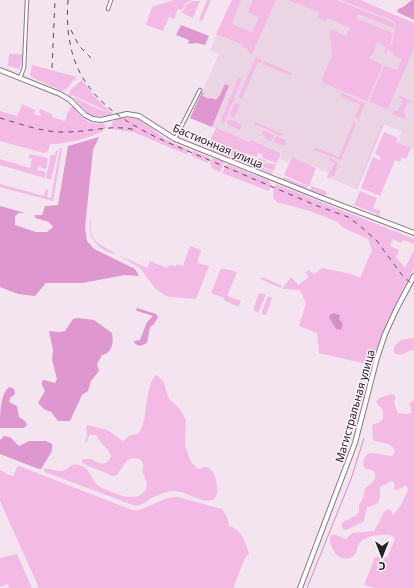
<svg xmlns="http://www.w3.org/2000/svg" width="414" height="588" viewBox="0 0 414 588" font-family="'Noto Sans',sans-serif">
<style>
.built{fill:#ebd5e5}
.green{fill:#f3bae6}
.forest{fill:#df97cf}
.water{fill:#d78fc8}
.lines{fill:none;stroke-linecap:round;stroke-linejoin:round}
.stream{stroke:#d78fc8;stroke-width:1}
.minor-casing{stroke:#887a85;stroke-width:4.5}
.secondary-casing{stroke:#887a85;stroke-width:6}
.minor{stroke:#fff;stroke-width:2.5}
.secondary{stroke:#fff;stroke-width:4}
.rail{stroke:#595157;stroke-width:1;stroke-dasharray:5 5;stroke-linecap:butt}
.labels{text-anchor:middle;stroke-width:3;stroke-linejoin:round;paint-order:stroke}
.street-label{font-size:11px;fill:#252024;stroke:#fff2fb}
</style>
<rect width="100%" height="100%" fill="#f3e4ef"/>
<path class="built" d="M232 0H360L414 23V149L398 143 402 131 382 124 356 189 327 177 328 173 315 167 290 157 288 163 280 159 282 153 251 140 250 142 190 118 219 54 210 50Z"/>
<path class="green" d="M174 0H193L186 3 182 10 179 9 177 10 174 19 169 17 163 31 146 25 152 7Z
M207 0H211L202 21 199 20Z
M232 0H241L232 24 252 32 259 17 248 12 253 0H276L252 54 249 53 247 48H242L244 45 216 34Z
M288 0H336L392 22 395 24 394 28 358 14 356 18 393 33 390 44 392 45 396 24 394 21 341 0H360L414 23V48L388 109 369 102 384 66 397 70 402 59 393 55 394 53 388 50 386 54 383 53 386 47 377 43 372 56H370L369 58 383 65 367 101 323 83 322 79 332 56 330 32 333 30 346 36 350 28 328 18 326 21 317 17 319 12Z
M193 1H200L193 18 182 13 187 4Z
M9 54H23L20 69 8 66Z
M256 57 262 60 261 63 258 62 242 99 238 97Z
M264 61 292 73 291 76 263 64Z
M32 65H33L77 77C71 81 70 89 62 91L31 77 30 75Z
M238 78 242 79 224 123 220 122Z
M82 80 96 98 113 114C87 120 90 113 73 98L74 97 96 108 111 113 72 95 71 97 68 95 72 88Z
M342 93 365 103 359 118 355 117 360 105 340 96Z
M400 96 412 101 411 103 408 102 403 113 406 115 405 119 392 114 394 110 398 111 403 100 399 98Z
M235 103 240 105 235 116 233 117 230 114Z
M22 104 35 110 34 114 40 116 41 114 39 113 40 109 52 114V117L65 121 69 109 73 106C84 120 86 124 105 124L106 128C98 137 62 145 50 144L48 151 44 153 0 141V111L17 116Z
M122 117 139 119 165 139 189 150V152L186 154 133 132 113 129 111 127 113 121Z
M230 119 242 125 240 130 228 125 227 121Z
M255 122 283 134 282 136 254 124Z
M353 123 356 124 341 160 314 150 315 147 339 157Z
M382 124H384L357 189H356Z
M216 128 250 142 251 140 281 153 277 163 262 158 263 155 258 153 257 157 245 153 243 159 208 145Z
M264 131 274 135 271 141 264 138 265 136 261 133Z
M384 132 398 138 396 142 411 148 406 159 402 157 400 162 395 160 380 196 361 188 373 157 380 160 381 157 375 154Z
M276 136 286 140 285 145H284L283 146 273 142Z
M208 146 273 172 272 174 211 150Z
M60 148H62V149L53 201 0 187V184L44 196 46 189 48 190 47 197 51 198Z
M58 150 51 180 46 178 51 155H55L56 151Z
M193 151 209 157 208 163 194 157 191 155Z
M30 154 48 158 46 169 38 166 37 170 46 172 45 178 0 165V159L30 168 32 159 28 158Z
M247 155 258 159 259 158 269 162 247 160H245Z
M292 157 316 168 309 186 284 175Z
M214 158 224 162 220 172 211 168 212 165 210 164 212 159Z
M330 158 336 161 338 165 334 177 331 175 330 178 327 177 335 163 328 160Z
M250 162 276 164 274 171Z
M227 164 269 181 271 184 269 191 222 173Z
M284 177 308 187 306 188 283 179Z
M276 184 414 239V244L403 240 401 243 393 239 390 246 399 250 396 257 405 268 414 250V268L389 318 371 365 319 353 317 333 299 326 306 303 300 290 282 289 291 277 298 285 309 277 305 272 309 270 314 274 322 268 351 274 360 278 372 250 368 239 342 227 338 222 310 211 277 202 273 198 274 186Z
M311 186 326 191 327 194 324 196 311 190Z
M360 191 377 198 373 208 381 211 378 217 376 216 377 214 354 205Z
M90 220H91C89 242 98 244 115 253V254C96 249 88 238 90 220Z
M190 246 201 250 197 263 209 266 196 299 170 297 164 295 154 287 140 268 118 255 147 268 150 261 167 268 169 265 176 266 177 264 183 266Z
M221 268 237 272 227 296 241 301 238 307 224 300V298L211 293Z
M261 278H265L282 286 281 288 260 279Z
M259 293 266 295 258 313 253 310Z
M268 296 272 298 266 315 262 314V312Z
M414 338V350C406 350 403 358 394 353 393 340 404 339 414 338Z
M156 375 163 381 169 399 179 408 186 420 185 445 191 462 198 469C200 468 204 467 207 467 216 469 221 494 214 499 205 505 186 492 176 491 169 490 158 495 152 498 148 500 144 504 139 505 136 506 133 505 130 504L45 472 43 469C50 468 57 473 64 470 70 468 71 463 78 465 89 467 90 476 96 484 101 489 123 497 130 497 140 498 149 492 146 481 146 478 143 476 143 473 142 470 144 466 143 464 141 456 132 458 127 460L117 475 112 476C103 470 87 468 81 461L83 459C86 459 90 458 93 460 101 464 106 467 111 456L108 450 102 444 96 435H89L87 442H85L87 435 86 426 88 425 107 430 123 441 129 436 139 433C149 417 144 387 156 375Z
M392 394 396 397C392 403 396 407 398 413L407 414 411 413V408L409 404 414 400V588H375L364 585 375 557 387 558 395 539 391 535C382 534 364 535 359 544 356 548 358 554 352 557 339 564 329 548 330 537L333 534 346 539 352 533 374 531 384 512 388 509 392 511V515C398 512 407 495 408 488L405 485 398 490 393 489 395 484 392 481 380 487C380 499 381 505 367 507L364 521 347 530 343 529 341 524C346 519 355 518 359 512V505L363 498 365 488C372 483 378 481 374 471L365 468 363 465C365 445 379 456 392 456L395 452C392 441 381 444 373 440L372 425 380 422 383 419V410L376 402 379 398Z
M19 466 132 510C147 512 160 496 178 497L222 509 227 517 229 526C242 530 246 543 249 554L245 558 233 588H39L0 501V470L11 476 14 475 17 467Z
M17 554 32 588H10L8 584 0 587V558Z"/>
<path class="forest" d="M412 0H414V20L397 12 398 9 403 7Z
M181 25 209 36 205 45 197 43 190 44 188 43 189 40 176 35Z
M225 84 229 86 212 127 190 118 202 92 204 93 202 96 210 99 211 98 216 100 220 95Z
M99 137 93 150 85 227 87 241 94 249 135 269 139 276 125 275 82 283H46L35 296 18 294 0 287V206L25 213H19L15 216V225L36 232H47L53 227 49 222 35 218V215H42L45 206 58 205 68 146Z
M137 308 156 314 158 317 154 324 150 327 147 343 140 346 135 344 134 341 140 340 147 322 153 316 137 311 136 310Z
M77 318 94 320 112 333C114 342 112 354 102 355L97 364 99 371 91 381 88 391 82 395 70 421H58L51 412 44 409 38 403 45 391 42 385V381L44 380 55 383 57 379 52 360 53 350 49 331 58 332 65 331 73 319Z
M10 387 14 389 15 393 14 395 10 398 9 402 17 406 19 417 25 421 27 425 24 428H0C0 418 0 391 10 387Z
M4 436 10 437 19 446 29 441H46L52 444V451L41 469H39L0 454V440Z"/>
<path class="water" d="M333 313 340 315 339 319 343 324 341 330 336 329 330 319 329 316Z"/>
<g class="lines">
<path class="stream" d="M307 588 351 479 364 438"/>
<g class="minor-casing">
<path id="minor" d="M108 9 111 0
M20 78 24 68 27 0
M175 139 200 90"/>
</g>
<g class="secondary-casing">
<path id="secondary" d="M0 70 60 94 70 100 85 115 93 119 101 120 127 114 139 116 175 139 322 198 414 233
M300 588 355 443 377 358 385 334 397 308 414 276"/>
</g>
<use href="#minor" class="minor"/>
<use href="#secondary" class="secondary"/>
<path class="rail" d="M68 0C67 14 67 29 70 43 79 95 123 123 169 143L315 205 348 217 359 225 377 241 402 275 414 286
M71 30 79 46 91 58
M52 68 55 0
M0 118C21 124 44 133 66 132 90 132 112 124 136 130"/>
</g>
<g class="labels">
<g class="street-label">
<text transform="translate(218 146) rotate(23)" y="4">Бастионная улица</text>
<text transform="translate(355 406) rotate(-74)" y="4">Магистральная улица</text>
</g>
</g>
<g transform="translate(382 556) rotate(180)" stroke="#fff2fb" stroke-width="3" paint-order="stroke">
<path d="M0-3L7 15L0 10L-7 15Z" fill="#252024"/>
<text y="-6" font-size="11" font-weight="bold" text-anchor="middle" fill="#252024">С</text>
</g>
</svg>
